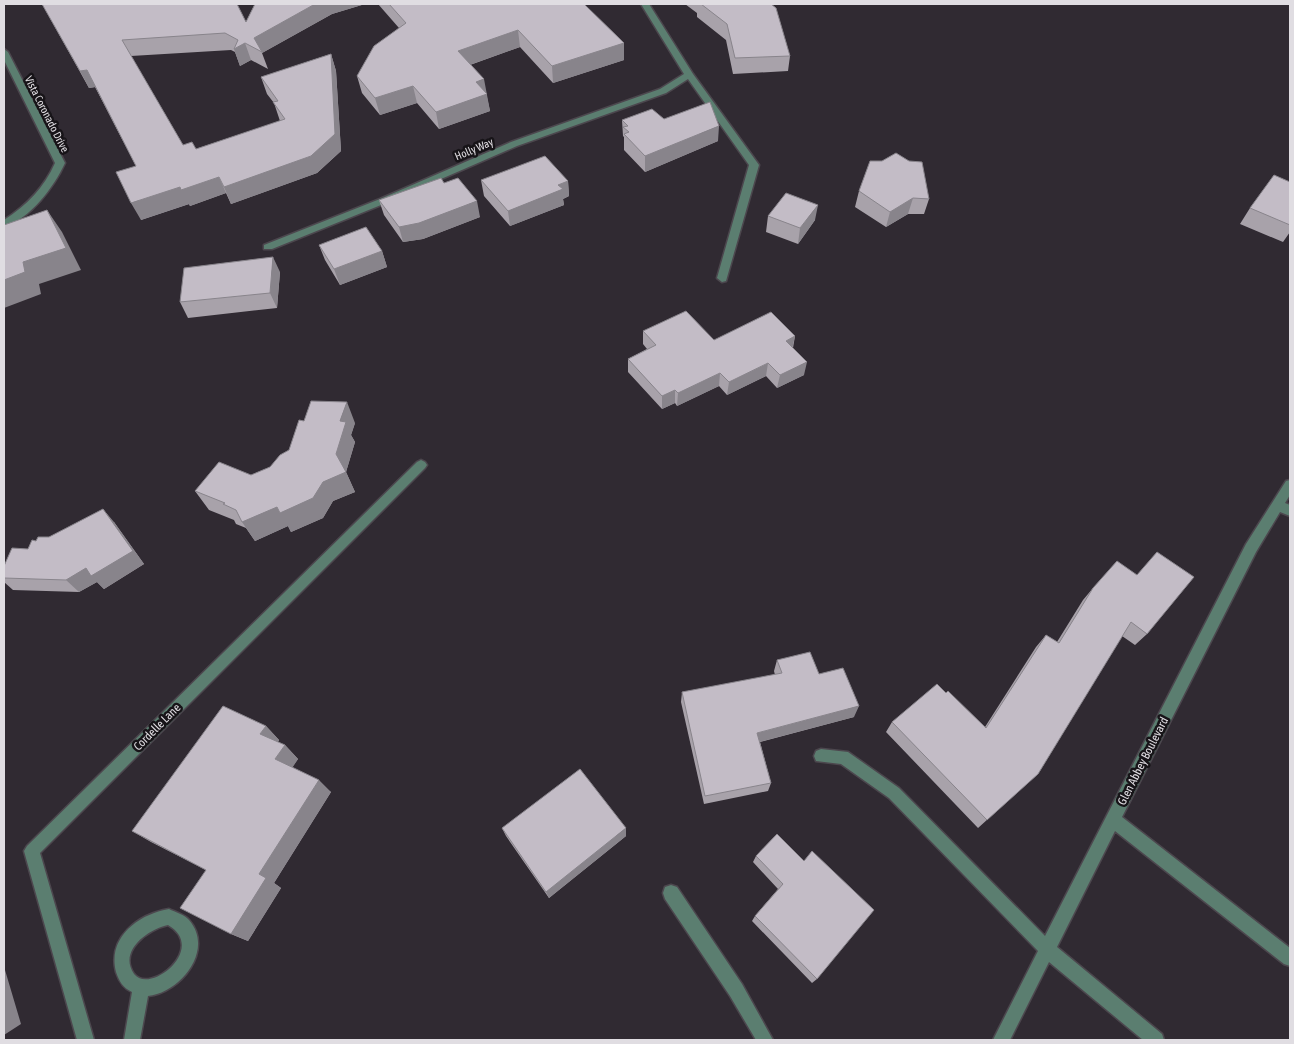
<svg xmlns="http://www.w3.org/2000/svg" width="1294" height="1044" viewBox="0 0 1294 1044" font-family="'Asap Condensed',sans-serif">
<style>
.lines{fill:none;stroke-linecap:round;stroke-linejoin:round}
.minor-casing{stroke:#4c474e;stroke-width:3}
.minor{fill:#5b7e70;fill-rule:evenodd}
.wall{fill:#a8a2aa}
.shaded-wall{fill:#88848b}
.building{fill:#c3bcc6;stroke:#88848b}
.labels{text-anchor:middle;stroke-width:5;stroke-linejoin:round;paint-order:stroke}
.far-street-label{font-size:11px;fill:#e0dde2;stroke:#171418}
.street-label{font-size:12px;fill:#e0dde2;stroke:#171418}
</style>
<rect width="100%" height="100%" fill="#302a32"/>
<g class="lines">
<g class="minor-casing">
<path id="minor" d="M641 4H649L693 74 759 165 726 281 722 282 717 278 749 165 688 79 666 93 517 146 386 203 272 249H264V245L380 199 511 142 660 89 684 74Z
M4 49 8 52 65 163C54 187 30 219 4 227V220C27 205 44 188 55 163L4 60Z
M421 460 425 462 427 465 425 468 40 853 94 1040H77L24 851 27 846 417 462Z
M1290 480V495L1285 503 1290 505V516L1280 512 1256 552 1122 817 1290 948V966L1284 964 1115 831 1057 947 1162 1034 1164 1040H1143L1049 962 1010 1040H993L1038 951 889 798 841 764 816 761 814 756 816 751 821 749 848 752 899 788 1045 936 1246 544 1286 481Z
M671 885 677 887 742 984 773 1040H756L730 996 665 899 663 893 665 887Z
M169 909C175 912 185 915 189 920 215 950 180 993 148 996L140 1040H124L132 992C123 988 119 981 116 972 107 937 139 914 169 909ZM168 925C208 948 150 995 134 974 118 951 148 929 168 925Z"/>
</g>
<use href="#minor" class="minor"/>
</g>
<path class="wall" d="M42 4 246 22 255 4H365L332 14 262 53 268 69 251 60 240 66 235 52 231 50 131 56 183 145 196 149 280 121 274 103 267 94 261 77 331 54 336 71 341 151 317 173 231 204 226 193 190 206 189 204 141 220 136 166 95 87 89 88Z
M378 4H584L624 43V60L553 83 520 47 470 65 486 93 490 111 439 129 417 103 380 115 362 93 357 76 399 28Z
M685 4H771L790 56 788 71 733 74 726 40 697 17V13Z
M664 119 718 141 645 172 624 150V137L623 136 622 120Z
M481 180 568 181 569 196 563 199 564 205 510 226 484 196Z
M1290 182V232L1283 242 1240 224 1250 208Z
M444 183 480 217 423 239 403 242 384 215 379 200Z
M859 191 929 199 924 214H908L886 227 855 207Z
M768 216 815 220 798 244 766 232Z
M319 245 382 251 387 267 340 285 325 260Z
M280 272 277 308 188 318 180 302Z
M643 331 714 340 795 336 793 348 804 375 777 388 766 376 727 395 719 386 677 406 675 403 662 409 628 372V359L647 349 643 344Z
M355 423 351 435 355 442 346 472 355 492 333 501 323 518 291 532 288 526 255 541 246 528 236 524 234 520 209 510 195 491 251 475 270 467Z
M114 522 144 564 104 589 97 582 79 592 13 590 4 582V566L28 549 36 541 49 537Z
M1093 588 1147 634 1135 645 1122 636 1038 774 978 828 886 732 892 722 946 693 985 727 1036 647 1046 635 1057 642 1083 600Z
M777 660 819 674 854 717 760 742 771 783 768 791 704 804 681 702 682 692 775 675 774 671Z
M266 726 279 740 278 742 285 745 298 759 292 767 331 792 274 883 281 888 248 941 231 934 206 870 151 842 132 831Z
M502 828 626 836 549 898 506 836Z
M777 834 817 979 812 983 752 921 755 916 778 889 753 862 756 856Z"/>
<path class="shaded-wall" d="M315 4H365L332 14 262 53 254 38Z
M518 30 520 47 461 68 458 51Z
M245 43 251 60 240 66 234 49Z
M624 43V60L553 83 552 66Z
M331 54 336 71 341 151 317 173 231 204 224 187 311 156Z
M87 70 96 87 89 88 80 71Z
M484 79 490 111 439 129 436 112 476 82Z
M413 86 417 103 380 115 375 98Z
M719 126 718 141 645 172V156Z
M219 177 226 193 190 206 181 190Z
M568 181 569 196 563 199 564 205 510 226 508 211 558 185Z
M180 187 189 204 141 220 131 203Z
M913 198 908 214 886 227 890 212Z
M477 201 480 217 423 239 403 242 399 227Z
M818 205 815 220 798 244 800 228Z
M47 210 62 232 81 270 39 284 41 294 4 308V280L23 262Z
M382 251 387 267 340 285 334 269Z
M273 257 280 272 277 308 270 293Z
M795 336 792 349 786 341Z
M807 362 804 375 777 388 780 375Z
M768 363 766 376 727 395 729 382Z
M720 373 719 386 677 406 678 393Z
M675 390V403L662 409V396Z
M347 402 355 423 351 435 355 442 346 472 355 492 333 501 323 518 291 532 288 526 255 541 242 522 336 454 340 421Z
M103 509 114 522 144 564 104 589 97 582 79 592 66 580Z
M859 706 854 717 755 743 757 733Z
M266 726 279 740 274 748 260 734Z
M285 745 298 759 289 773 275 759Z
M319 780 331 792 274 883 281 888 248 941 231 934 259 874Z
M626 828V836L549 898 546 892Z
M4 970H5L21 1024 4 1035Z"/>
<path class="building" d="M42 4H237L246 22 255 4H315L254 38 262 52 245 43 234 49 238 40 225 33 122 40 183 145 192 142 196 149 285 119 273 102 278 101 261 77 331 54 335 134 311 156 224 187 219 177 181 190 180 187 131 203 116 172 136 166 87 70 80 71Z
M389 4H584L624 43 552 66 518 30 458 51 484 79 476 82 487 94 436 112 413 86 375 98 357 76 374 46 406 23Z
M701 4H771L776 8 790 56 735 58 727 24Z
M710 102 719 126 645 156 624 134 629 132 623 127 628 126 622 120 652 109 664 119Z
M896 153 909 161 922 162 929 199 913 198 890 212 859 191 870 161H882Z
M545 156 568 181 558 185 563 189 508 211 481 180Z
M1274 175 1290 182V225L1250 208Z
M441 178 444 183 458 178 477 201 419 223 399 227 379 200Z
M786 193 818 205 800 228 768 216Z
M47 210 66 248 23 262 25 272 4 280V225Z
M366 227 382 251 334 269 319 245Z
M273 257 270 293 180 302 184 268Z
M686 311 714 340 771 312 795 336 786 341 807 362 780 375 768 363 729 382 720 373 678 393 675 390 662 396 628 359 656 345 643 331Z
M311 401 347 402 340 421 346 422 336 454 346 472 323 482 313 498 280 513 277 507 242 522 236 510 223 504 225 503 195 491 219 462 251 475 270 467 280 455 289 450 299 420 304 421Z
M103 509 133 551 91 576 86 568 66 580 4 578V566L12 548 28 549 32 540 36 541 38 537H49Z
M1157 552 1194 577 1147 634 1131 622 1038 774 987 820 892 722 937 684 946 693 948 691 986 728 1046 635 1059 643 1093 588 1117 561 1137 575Z
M810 652 819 674 843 668 859 706 757 733 771 783 705 796 682 692 782 673 777 660Z
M223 706 266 726 260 734 285 745 275 759 319 780 259 874 266 878 231 934 180 908 206 870 132 831Z
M580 769 626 828 546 892 502 828Z
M777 834 804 861 812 851 874 910 817 979 755 916 783 884 756 856Z"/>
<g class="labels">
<g class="far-street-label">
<text transform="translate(47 114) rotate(63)" y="4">Vista Coronado Drive</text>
<text transform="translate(474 149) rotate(-23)" y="4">Holly Way</text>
</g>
<g class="street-label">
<text transform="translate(157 727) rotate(-45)" y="4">Cordelle Lane</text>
<text transform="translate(1143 761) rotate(-63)" y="4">Glen Abbey Boulevard</text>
</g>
</g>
<rect width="1294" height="1044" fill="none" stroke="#e0dde2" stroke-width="10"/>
</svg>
